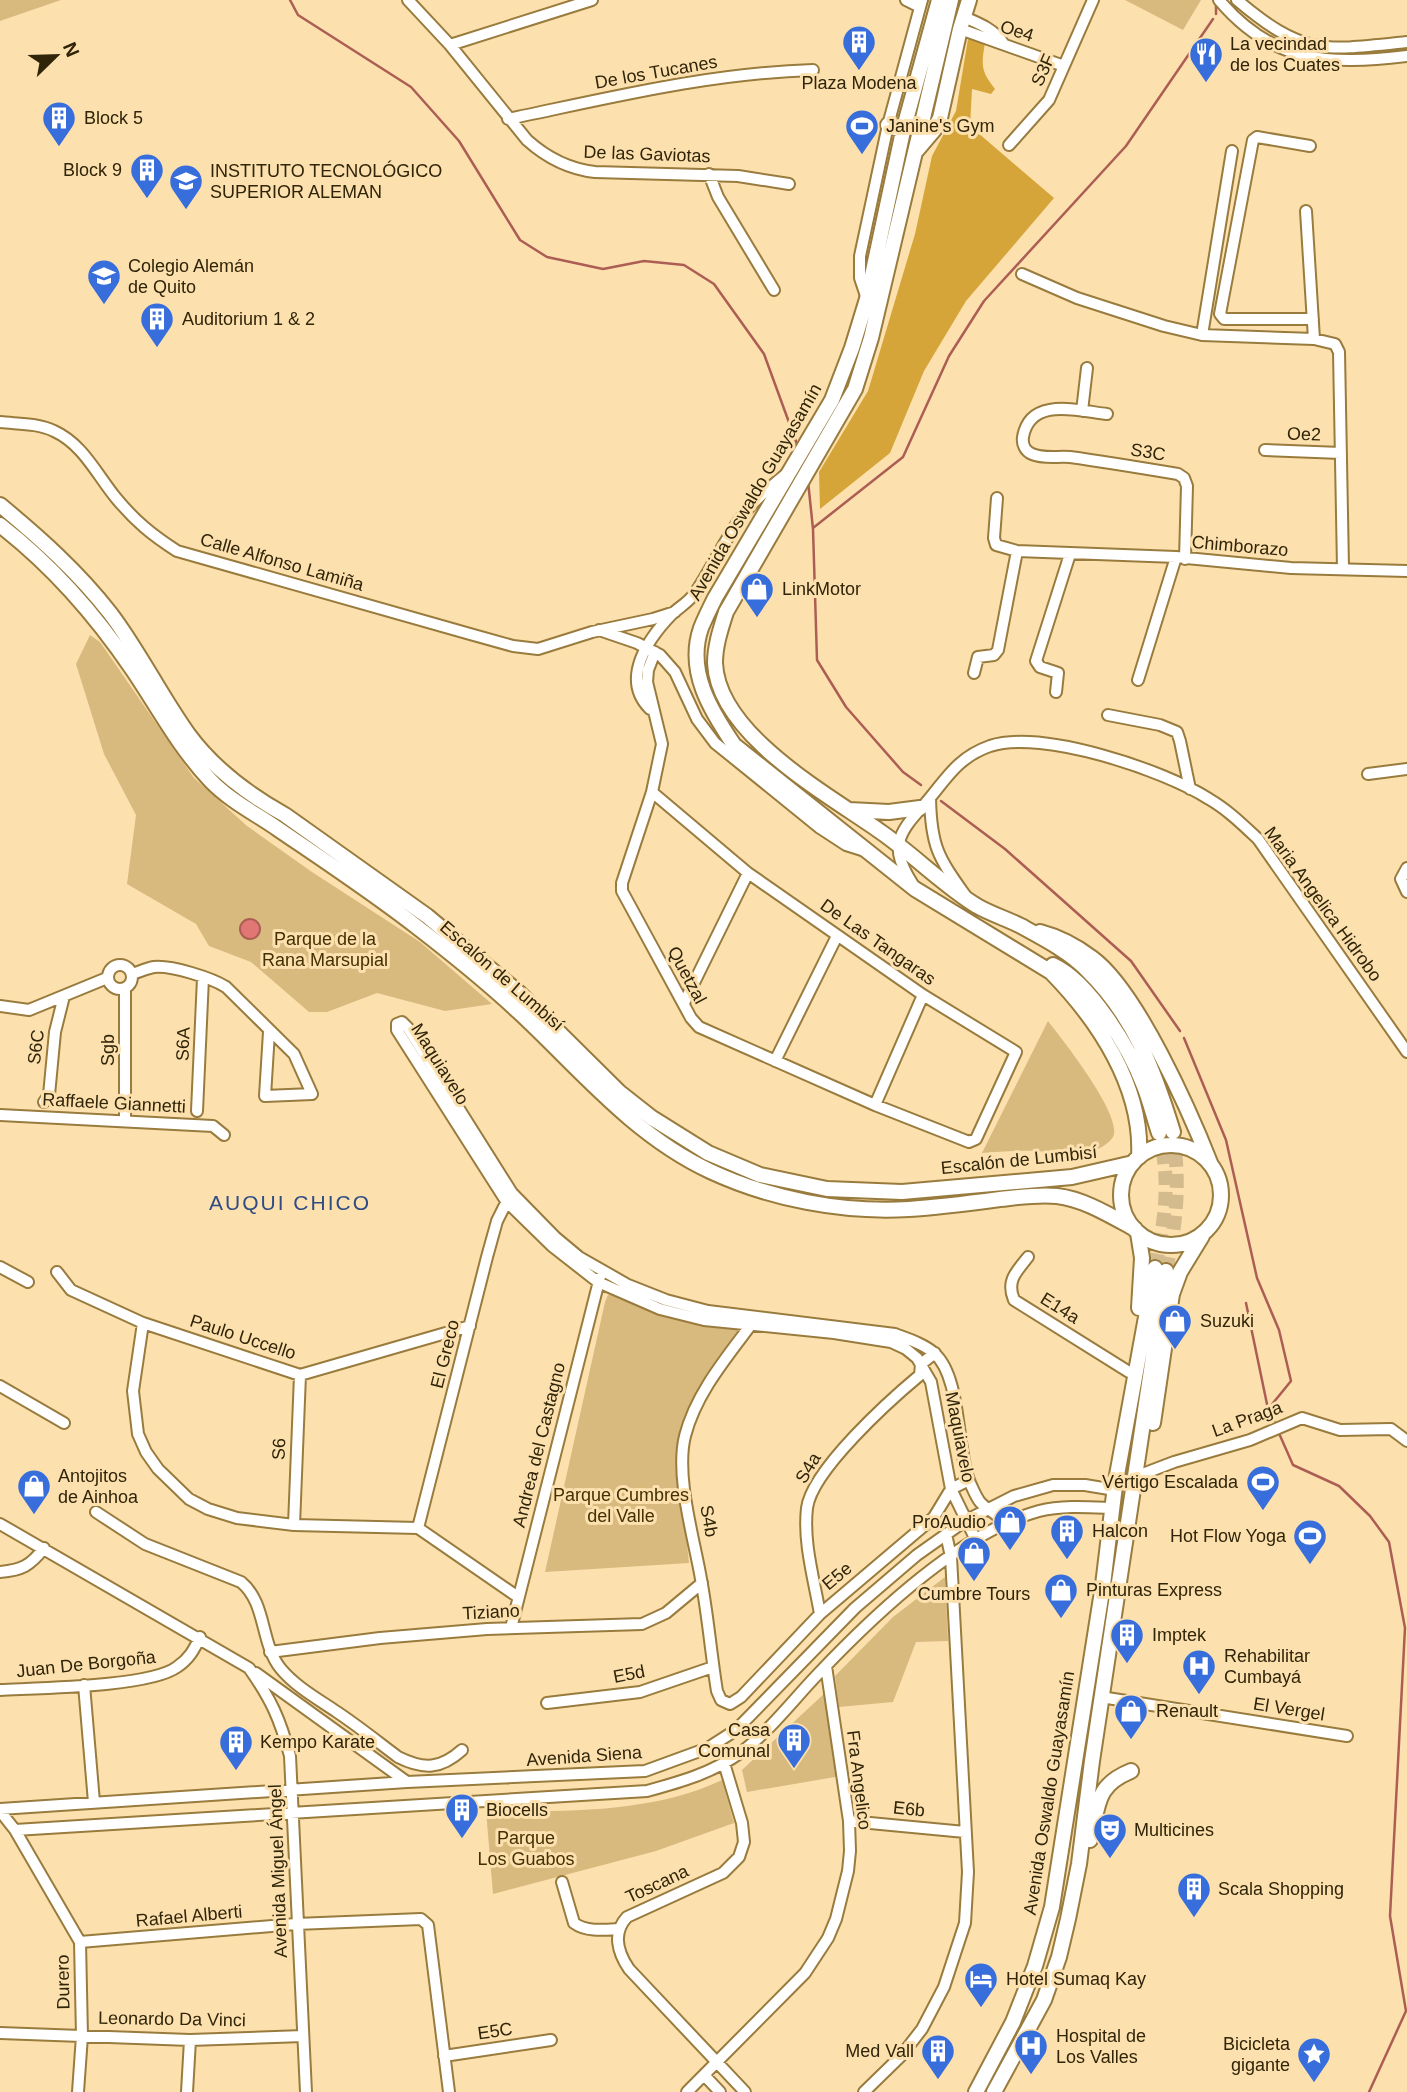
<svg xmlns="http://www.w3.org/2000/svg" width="1407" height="2092" viewBox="0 0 1407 2092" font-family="Arial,sans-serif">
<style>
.green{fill:#d8b97e}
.forest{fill:#d6a53a}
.water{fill:#e17774;stroke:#ac5e54;stroke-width:2}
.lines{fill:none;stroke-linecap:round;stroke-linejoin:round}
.stream{stroke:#ac5e54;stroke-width:2.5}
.major-tunnel{stroke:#d3bb8e;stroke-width:14;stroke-dasharray:14 7;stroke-linecap:butt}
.minor-casing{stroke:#997b3d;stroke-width:14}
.major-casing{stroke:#997b3d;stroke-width:18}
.minor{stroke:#fff;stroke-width:10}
.major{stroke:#fff;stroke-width:14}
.labels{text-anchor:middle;stroke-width:6;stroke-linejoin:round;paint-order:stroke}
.street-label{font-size:18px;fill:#302409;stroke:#fce1af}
.poi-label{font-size:18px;fill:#302409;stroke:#fce1af;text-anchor:start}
.park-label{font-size:18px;fill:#443002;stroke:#fce1af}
.quarter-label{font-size:21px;letter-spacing:2px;fill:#304c85;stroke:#fce1af}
</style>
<rect width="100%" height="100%" fill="#fce1af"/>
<path class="green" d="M0 0H61L0 21Z
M1125 0H1201L1183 30Z
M90 635 100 642 194 778 247 826 312 872 420 942 492 1004 445 1011 377 993 327 1012H309L251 962 209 946 196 924 127 884 136 815 104 754 76 664Z
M1048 1021C1062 1039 1124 1117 1113 1137 1109 1144 1097 1150 1090 1152 1073 1156 1054 1152 1036 1151 1019 1150 1000 1152 982 1153Z
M616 1292 739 1326 736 1335 715 1362 683 1423 677 1449 689 1563 545 1572 605 1302 608 1295Z
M945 1577 948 1641 916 1642 893 1702 839 1707 835 1676 893 1617Z
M827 1691 841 1776 747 1792 742 1770Z
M722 1780 734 1823 656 1851 493 1894 486 1811C561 1812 654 1813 722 1780Z"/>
<path class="forest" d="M968 39 985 43C981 66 981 71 995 89L991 94 972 89 970 126 1054 198 966 301 924 371 890 453 820 509 819 472 868 391 915 234 932 156 956 111Z"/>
<path class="water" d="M240 929a10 10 0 1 1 20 0a10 10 0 1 1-20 0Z"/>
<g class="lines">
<path class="stream" d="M290 0 298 15 411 87 459 141 520 240 547 257 603 269 644 261 684 265 714 284 764 354 798 447
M1216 14V3
M808 481 813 529 817 660 846 707 903 772 921 785
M813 528 903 457 949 356 984 301 1126 146 1213 19
M941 801 1005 849 1131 961 1180 1031
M1184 1038 1226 1140 1257 1278 1279 1330 1291 1381 1269 1408
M1246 1303 1268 1409 1276 1425
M1278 1431 1293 1465 1339 1486 1370 1516 1389 1542 1405 1628 1390 1916 1406 2011 1369 2092"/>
<path class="major-tunnel" d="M1155 1268C1165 1220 1171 1181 1159 1133
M1166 1271C1177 1218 1180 1186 1173 1132"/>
<g class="minor-casing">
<path id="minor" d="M408 0 450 45 527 140C547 158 568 169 595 172L738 176 789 184
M906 0 920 7
M1219 0C1273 64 1329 65 1407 56
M1237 0C1303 56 1324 51 1407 42
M964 17C978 23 994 29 1003 43
M960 29 1064 66
M450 45 592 0
M508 119C609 98 709 73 813 70
M1009 145 1049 100 1093 0
M1310 146 1257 137 1253 140 1220 314 1224 319H1313
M709 174 718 197 774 290
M1306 211 1314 339
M1022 274 1077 298 1164 326 1202 335 1314 339 1335 344 1339 352 1343 568
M866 296 860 278V256L888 125 922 0
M1202 335 1232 151
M1082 411 1087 368
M1107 414C1079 411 1030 396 1023 437 1022 444 1025 451 1032 454 1043 459 1058 456 1070 457 1106 462 1142 468 1178 474L1184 478 1187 486 1185 559
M0 422C17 424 38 423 54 431 83 444 97 475 116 498 135 521 152 535 177 551L470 634 513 646 538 649 592 632 653 619 675 612
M1265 450 1341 453
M997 498 994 538 996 545 1017 551
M599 630 637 643 660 655 675 672 697 719 715 743 820 828 846 845 865 851
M974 673 978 657 994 655 998 650 1017 551 1176 557 1291 568 1407 571
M1138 680 1176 557
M1056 692 1058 673 1040 667 1036 661 1070 554
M650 709C620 679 648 639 671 615 679 607 688 603 695 593 712 568 724 540 743 515 754 499 771 487 786 474
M1108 715 1160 725 1177 732 1180 741 1190 789
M1368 774 1407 769
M652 792 748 873 923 995 1016 1052 976 1139 969 1142 875 1105 699 1027 691 1018 622 891V883L652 792 662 744 647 682 648 670 655 652
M930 798C931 846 938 857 965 895
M1407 868 1401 879 1407 892
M912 883C890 848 896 835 924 805 946 780 956 758 990 746 1042 729 1164 770 1209 799 1228 810 1243 825 1258 839L1407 1052
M108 977a12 12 0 1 1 24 0a12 12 0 1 1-24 0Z
M132 974C139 972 147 968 154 967 171 965 212 978 226 987L294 1054 312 1094 265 1096 269 1032
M684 1003 748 873
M0 1006 29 1010 107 978
M775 1061 837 936
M44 1102 49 1095 55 1032 64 996
M875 1105 923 995
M197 1111 203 978
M0 1115 213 1126 224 1135
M125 1121V988
M1028 1257C1016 1272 1006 1281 1014 1300L1129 1372
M0 1267 28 1282
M57 1272 71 1290 143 1323 300 1375 470 1326
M753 1322C727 1357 696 1393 685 1436 675 1476 694 1538 701 1579 708 1616 711 1654 717 1691L721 1700 730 1704 741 1697 820 1614 925 1525 934 1517 951 1489 969 1480
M143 1323 133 1391 138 1434 146 1452 158 1469 189 1499 208 1509 237 1518 294 1525 418 1528 518 1597
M0 1386 64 1423
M1140 1475 1174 1462 1250 1440 1302 1418 1340 1430 1391 1429 1407 1441
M96 1512 145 1544 241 1582C267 1603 260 1644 281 1669 296 1687 318 1699 337 1712 358 1726 378 1742 398 1757 424 1770 441 1769 462 1750
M0 1524 249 1668C271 1699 280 1719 290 1756L306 2092
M294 1525 300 1375
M418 1528 487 1257 497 1221 509 1197
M976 1540 951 1489 931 1382 917 1358 906 1349 891 1342 834 1333 704 1320 660 1309 598 1282 552 1246 506 1201 397 1030V1024L402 1022 408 1028 512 1193 555 1237 579 1257 628 1285 666 1300 708 1311 895 1334C908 1339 924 1344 934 1353 962 1377 956 1450 970 1483 973 1489 976 1497 980 1502 988 1511 998 1513 1004 1524
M0 1572C22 1570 30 1566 44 1548
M820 1614C814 1579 803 1543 807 1508 812 1470 890 1400 920 1375L921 1364 935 1353
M511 1628 600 1277
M270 1652 380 1638 487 1629 642 1624 666 1613 702 1583
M256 1673 407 1782
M84 1685 94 1802
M0 1690C38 1688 150 1687 177 1667 189 1659 194 1650 200 1637
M1101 1697 1347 1736
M547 1703 640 1692 713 1667
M724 1763 742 1823 744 1842 739 1857 723 1873 627 1917C612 1933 618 1953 629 1969L745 2092
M0 1809 407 1782 645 1771 708 1748 736 1730 855 1608 917 1555 965 1521 1014 1496 1053 1485H1085L1115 1490
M0 1811 15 1830 80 1942 82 2036 78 2092
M849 1821 965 1832
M15 1830 647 1791C680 1782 712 1773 740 1753 769 1732 793 1700 818 1674 873 1616 961 1532 1039 1511 1063 1505 1088 1507 1113 1508
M562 1882 574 1923C586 1932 604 1930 618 1929
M80 1942 296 1924 421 1919 428 1925 449 2092
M0 2033 190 2040 303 2036
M444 2056 551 2040
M704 2075 720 2092
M187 2092 190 2040
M687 2092 805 1973 828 1938 836 1919 848 1871 850 1851 849 1821 826 1666
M864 2092 901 2056 922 2029 944 1987 965 1923 968 1872 951 1557 946 1534"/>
</g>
<g class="major-casing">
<path id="major" d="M939 0 903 131 867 299 852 348 832 400 715 598C710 608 705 618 701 628 686 671 711 711 734 745L915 889 1051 972C1098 1020 1143 1087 1139 1157
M951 0 871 338 855 389 726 612C721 628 715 645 715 663 718 735 829 795 881 832 914 855 943 885 977 906 991 914 1007 919 1021 926 1043 938 1070 952 1087 970 1134 1016 1154 1070 1173 1132
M888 125 903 131
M917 150 934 130 940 118 960 29 969 0
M0 505C40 538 78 572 110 613 139 651 160 695 188 734 213 768 249 795 285 815L427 916 519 993 619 1092 652 1118 708 1153 760 1175 827 1189 902 1192 1072 1177 1133 1163
M0 525C53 566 95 614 133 670 158 707 179 747 210 780 230 801 255 813 278 829 325 861 372 892 417 927 452 954 488 983 520 1013 580 1069 633 1135 710 1171 770 1199 842 1213 909 1209 940 1207 970 1203 1000 1199 1019 1197 1038 1194 1057 1196 1084 1199 1111 1216 1135 1229
M849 810 889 812 920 808
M1040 932C1059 937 1076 946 1092 958 1137 991 1190 1112 1211 1165
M1053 965C1090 982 1130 1049 1144 1086 1150 1101 1154 1118 1159 1133
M1121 1195a50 50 0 1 1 100 0a50 50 0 1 1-100 0Z
M1138 1233 1142 1258 1139 1308
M1153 1423 1172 1294 1180 1272 1202 1236
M1090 1840C1099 1806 1094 1786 1131 1771
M976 2092 1013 2022 1035 1966 1052 1907 1103 1585 1115 1486 1155 1268
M994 2092 1044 2000 1059 1957 1068 1919 1079 1864 1092 1761 1166 1271"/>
</g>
<use href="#minor" class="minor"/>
<use href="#major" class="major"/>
</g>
<defs>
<g id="building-pin" transform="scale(1.75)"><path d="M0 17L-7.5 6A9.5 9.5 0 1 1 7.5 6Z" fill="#386ddc" stroke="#fce1af"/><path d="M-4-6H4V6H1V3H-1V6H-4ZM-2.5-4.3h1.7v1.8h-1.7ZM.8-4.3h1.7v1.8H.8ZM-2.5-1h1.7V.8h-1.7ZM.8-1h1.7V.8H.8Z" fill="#fff"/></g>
<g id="restaurant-pin" transform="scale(1.75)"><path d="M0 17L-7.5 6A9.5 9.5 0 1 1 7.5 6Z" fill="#386ddc" stroke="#fce1af"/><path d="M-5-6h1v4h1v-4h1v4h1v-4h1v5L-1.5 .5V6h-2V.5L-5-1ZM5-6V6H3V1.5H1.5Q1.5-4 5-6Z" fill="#fff"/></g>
<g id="stadium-pin" transform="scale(1.75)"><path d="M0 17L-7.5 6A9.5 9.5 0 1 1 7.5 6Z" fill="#386ddc" stroke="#fce1af"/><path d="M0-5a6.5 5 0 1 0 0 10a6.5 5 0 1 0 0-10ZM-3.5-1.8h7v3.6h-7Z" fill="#fff"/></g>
<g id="university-pin" transform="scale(1.75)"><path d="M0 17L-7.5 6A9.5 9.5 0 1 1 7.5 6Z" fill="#386ddc" stroke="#fce1af"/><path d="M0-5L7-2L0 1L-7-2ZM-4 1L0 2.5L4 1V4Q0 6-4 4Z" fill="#fff"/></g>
<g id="school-pin" transform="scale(1.75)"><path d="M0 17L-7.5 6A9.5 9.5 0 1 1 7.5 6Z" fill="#386ddc" stroke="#fce1af"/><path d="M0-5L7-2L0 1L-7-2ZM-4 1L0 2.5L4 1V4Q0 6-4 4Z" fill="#fff"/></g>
<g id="shop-pin" transform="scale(1.75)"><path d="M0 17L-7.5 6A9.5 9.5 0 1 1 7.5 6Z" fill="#386ddc" stroke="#fce1af"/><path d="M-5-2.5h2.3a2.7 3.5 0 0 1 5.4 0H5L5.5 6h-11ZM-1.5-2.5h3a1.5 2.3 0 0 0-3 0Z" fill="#fff"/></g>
<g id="hospital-pin" transform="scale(1.75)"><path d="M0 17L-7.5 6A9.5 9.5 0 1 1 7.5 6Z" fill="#386ddc" stroke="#fce1af"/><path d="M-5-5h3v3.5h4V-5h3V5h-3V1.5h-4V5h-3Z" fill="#fff"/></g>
<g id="theatre-pin" transform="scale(1.75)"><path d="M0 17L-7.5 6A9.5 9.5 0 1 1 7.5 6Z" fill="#386ddc" stroke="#fce1af"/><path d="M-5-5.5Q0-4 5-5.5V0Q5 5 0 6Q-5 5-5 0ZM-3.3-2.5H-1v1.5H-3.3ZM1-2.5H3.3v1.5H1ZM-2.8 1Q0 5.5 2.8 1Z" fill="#fff"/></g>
<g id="hotel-pin" transform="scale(1.75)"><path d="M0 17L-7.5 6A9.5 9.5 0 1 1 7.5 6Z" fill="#386ddc" stroke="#fce1af"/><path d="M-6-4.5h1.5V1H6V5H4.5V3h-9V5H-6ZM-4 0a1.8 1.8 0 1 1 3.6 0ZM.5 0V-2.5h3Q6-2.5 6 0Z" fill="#fff"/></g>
<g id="sight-pin" transform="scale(1.75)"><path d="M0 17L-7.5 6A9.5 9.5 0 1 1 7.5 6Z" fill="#386ddc" stroke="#fce1af"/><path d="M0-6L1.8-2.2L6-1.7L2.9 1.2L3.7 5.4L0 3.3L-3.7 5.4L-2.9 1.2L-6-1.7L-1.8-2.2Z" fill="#fff"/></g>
</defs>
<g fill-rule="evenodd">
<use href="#building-pin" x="859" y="42"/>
<use href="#restaurant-pin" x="1206" y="54"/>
<use href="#building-pin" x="59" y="118"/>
<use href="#stadium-pin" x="862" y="126"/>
<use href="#building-pin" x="147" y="170"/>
<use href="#university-pin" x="186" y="181"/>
<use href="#school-pin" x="104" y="276"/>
<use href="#building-pin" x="157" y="319"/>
<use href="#shop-pin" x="757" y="589"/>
<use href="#shop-pin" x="1175" y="1321"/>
<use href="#stadium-pin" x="1263" y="1482"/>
<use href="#shop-pin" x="34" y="1486"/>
<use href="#shop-pin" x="1010" y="1522"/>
<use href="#building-pin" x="1067" y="1531"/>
<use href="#stadium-pin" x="1310" y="1536"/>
<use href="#shop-pin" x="974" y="1553"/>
<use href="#shop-pin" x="1061" y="1590"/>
<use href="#building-pin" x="1127" y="1635"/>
<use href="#hospital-pin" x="1199" y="1666"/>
<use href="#shop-pin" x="1131" y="1711"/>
<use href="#building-pin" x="794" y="1740"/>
<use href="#building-pin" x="236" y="1742"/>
<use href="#building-pin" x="462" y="1810"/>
<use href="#theatre-pin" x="1110" y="1830"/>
<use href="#building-pin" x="1194" y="1889"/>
<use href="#hotel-pin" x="981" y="1979"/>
<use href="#hospital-pin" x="1031" y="2046"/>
<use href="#building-pin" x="938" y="2051"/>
<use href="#sight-pin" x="1314" y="2054"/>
</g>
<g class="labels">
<g class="street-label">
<text transform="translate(1017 31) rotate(18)" y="6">Oe4</text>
<text transform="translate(1043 70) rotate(-66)" y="6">S3F</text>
<text transform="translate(656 72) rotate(-10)" y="6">De los Tucanes</text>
<text transform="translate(647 154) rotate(2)" y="6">De las Gaviotas</text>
<text transform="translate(1304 434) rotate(2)" y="6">Oe2</text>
<text transform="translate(1148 452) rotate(9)" y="6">S3C</text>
<text transform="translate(755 492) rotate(-60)" y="6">Avenida Oswaldo Guayasamín</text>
<text transform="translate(1240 546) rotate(5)" y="6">Chimborazo</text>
<text transform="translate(282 562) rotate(16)" y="6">Calle Alfonso Lamiña</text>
<text transform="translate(1323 904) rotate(54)" y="6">Maria Angelica Hidrobo</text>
<text transform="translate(878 942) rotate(35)" y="6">De Las Tangaras</text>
<text transform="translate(687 975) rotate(62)" y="6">Quetzal</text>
<text transform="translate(502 976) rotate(41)" y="6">Escalón de Lumbisí</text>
<text transform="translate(183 1044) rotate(-88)" y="6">S6A</text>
<text transform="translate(36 1047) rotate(-83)" y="6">S6C</text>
<text transform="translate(108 1050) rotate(-90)" y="6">Sgb</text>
<text transform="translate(440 1064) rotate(58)" y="6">Maquiavelo</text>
<text transform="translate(114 1103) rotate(3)" y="6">Raffaele Giannetti</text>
<text transform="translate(1019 1160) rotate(-6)" y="6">Escalón de Lumbisí</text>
<text transform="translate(1060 1308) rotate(32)" y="6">E14a</text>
<text transform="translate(243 1337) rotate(18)" y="6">Paulo Uccello</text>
<text transform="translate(445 1354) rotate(-76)" y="6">El Greco</text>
<text transform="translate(1247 1419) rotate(-20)" y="6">La Praga</text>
<text transform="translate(960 1437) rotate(79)" y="6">Maquiavelo</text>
<text transform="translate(539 1445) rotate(-76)" y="6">Andrea del Castagno</text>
<text transform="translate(279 1449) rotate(-88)" y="6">S6</text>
<text transform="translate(808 1468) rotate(-59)" y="6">S4a</text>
<text transform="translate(709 1521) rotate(80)" y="6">S4b</text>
<text transform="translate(837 1576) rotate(-40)" y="6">E5e</text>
<text transform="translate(491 1612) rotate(-3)" y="6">Tiziano</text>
<text transform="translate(86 1664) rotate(-6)" y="6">Juan De Borgoña</text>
<text transform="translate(629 1674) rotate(-11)" y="6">E5d</text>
<text transform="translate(1289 1709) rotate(9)" y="6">El Vergel</text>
<text transform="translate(584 1756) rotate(-4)" y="6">Avenida Siena</text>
<text transform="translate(859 1780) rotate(83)" y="6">Fra Angelico</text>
<text transform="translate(1049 1793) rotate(-81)" y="6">Avenida Oswaldo Guayasamín</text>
<text transform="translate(909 1809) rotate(6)" y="6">E6b</text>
<text transform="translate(278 1871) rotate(-92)" y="6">Avenida Miguel Ángel</text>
<text transform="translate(657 1884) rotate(-25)" y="6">Toscana</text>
<text transform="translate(189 1916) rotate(-5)" y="6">Rafael Alberti</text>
<text transform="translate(63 1982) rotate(-91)" y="6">Durero</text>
<text transform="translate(172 2019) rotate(1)" y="6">Leonardo Da Vinci</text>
<text transform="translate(495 2031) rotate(-8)" y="6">E5C</text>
</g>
<g class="poi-label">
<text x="1230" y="50">La vecindad<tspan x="1230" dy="21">de los Cuates</tspan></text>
<text x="859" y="89" text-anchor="middle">Plaza Modena</text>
<text x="84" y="124">Block 5</text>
<text x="886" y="132">Janine's Gym</text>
<text x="122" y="176" text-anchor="end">Block 9</text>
<text x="210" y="177">INSTITUTO TECNOLÓGICO<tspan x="210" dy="21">SUPERIOR ALEMAN</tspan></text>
<text x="128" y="272">Colegio Alemán<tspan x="128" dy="21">de Quito</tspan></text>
<text x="182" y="325">Auditorium 1 &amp; 2</text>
<text x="782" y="595">LinkMotor</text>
<text x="1200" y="1327">Suzuki</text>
<text x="58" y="1482">Antojitos<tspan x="58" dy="21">de Ainhoa</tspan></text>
<text x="1238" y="1488" text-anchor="end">Vértigo Escalada</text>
<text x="986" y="1528" text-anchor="end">ProAudio</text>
<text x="1092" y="1537">Halcon</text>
<text x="1286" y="1542" text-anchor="end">Hot Flow Yoga</text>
<text x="1086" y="1596">Pinturas Express</text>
<text x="974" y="1600" text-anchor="middle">Cumbre Tours</text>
<text x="1152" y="1641">Imptek</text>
<text x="1224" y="1662">Rehabilitar<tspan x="1224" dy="21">Cumbayá</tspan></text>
<text x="1156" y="1717">Renault</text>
<text x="770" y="1736" text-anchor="end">Casa<tspan x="770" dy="21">Comunal</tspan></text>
<text x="260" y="1748">Kempo Karate</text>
<text x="486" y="1816">Biocells</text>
<text x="1134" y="1836">Multicines</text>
<text x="1218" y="1895">Scala Shopping</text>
<text x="1006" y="1985">Hotel Sumaq Kay</text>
<text x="1056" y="2042">Hospital de<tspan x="1056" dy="21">Los Valles</tspan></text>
<text x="1290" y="2050" text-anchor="end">Bicicleta<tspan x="1290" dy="21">gigante</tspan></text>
<text x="914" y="2057" text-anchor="end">Med Vall</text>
</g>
<g class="park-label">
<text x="325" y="945">Parque de la<tspan x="325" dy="21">Rana Marsupial</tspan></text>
<text x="621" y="1501">Parque Cumbres<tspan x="621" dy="21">del Valle</tspan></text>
<text x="526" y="1844">Parque<tspan x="526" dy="21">Los Guabos</tspan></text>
</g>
<g class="quarter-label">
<text x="290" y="1210">AUQUI CHICO</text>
</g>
</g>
<g transform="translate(56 56) rotate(67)" stroke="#fce1af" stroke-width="5" paint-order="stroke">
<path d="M0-5L12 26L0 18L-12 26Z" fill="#302409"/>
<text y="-10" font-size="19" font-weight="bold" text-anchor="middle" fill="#302409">N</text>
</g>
</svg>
